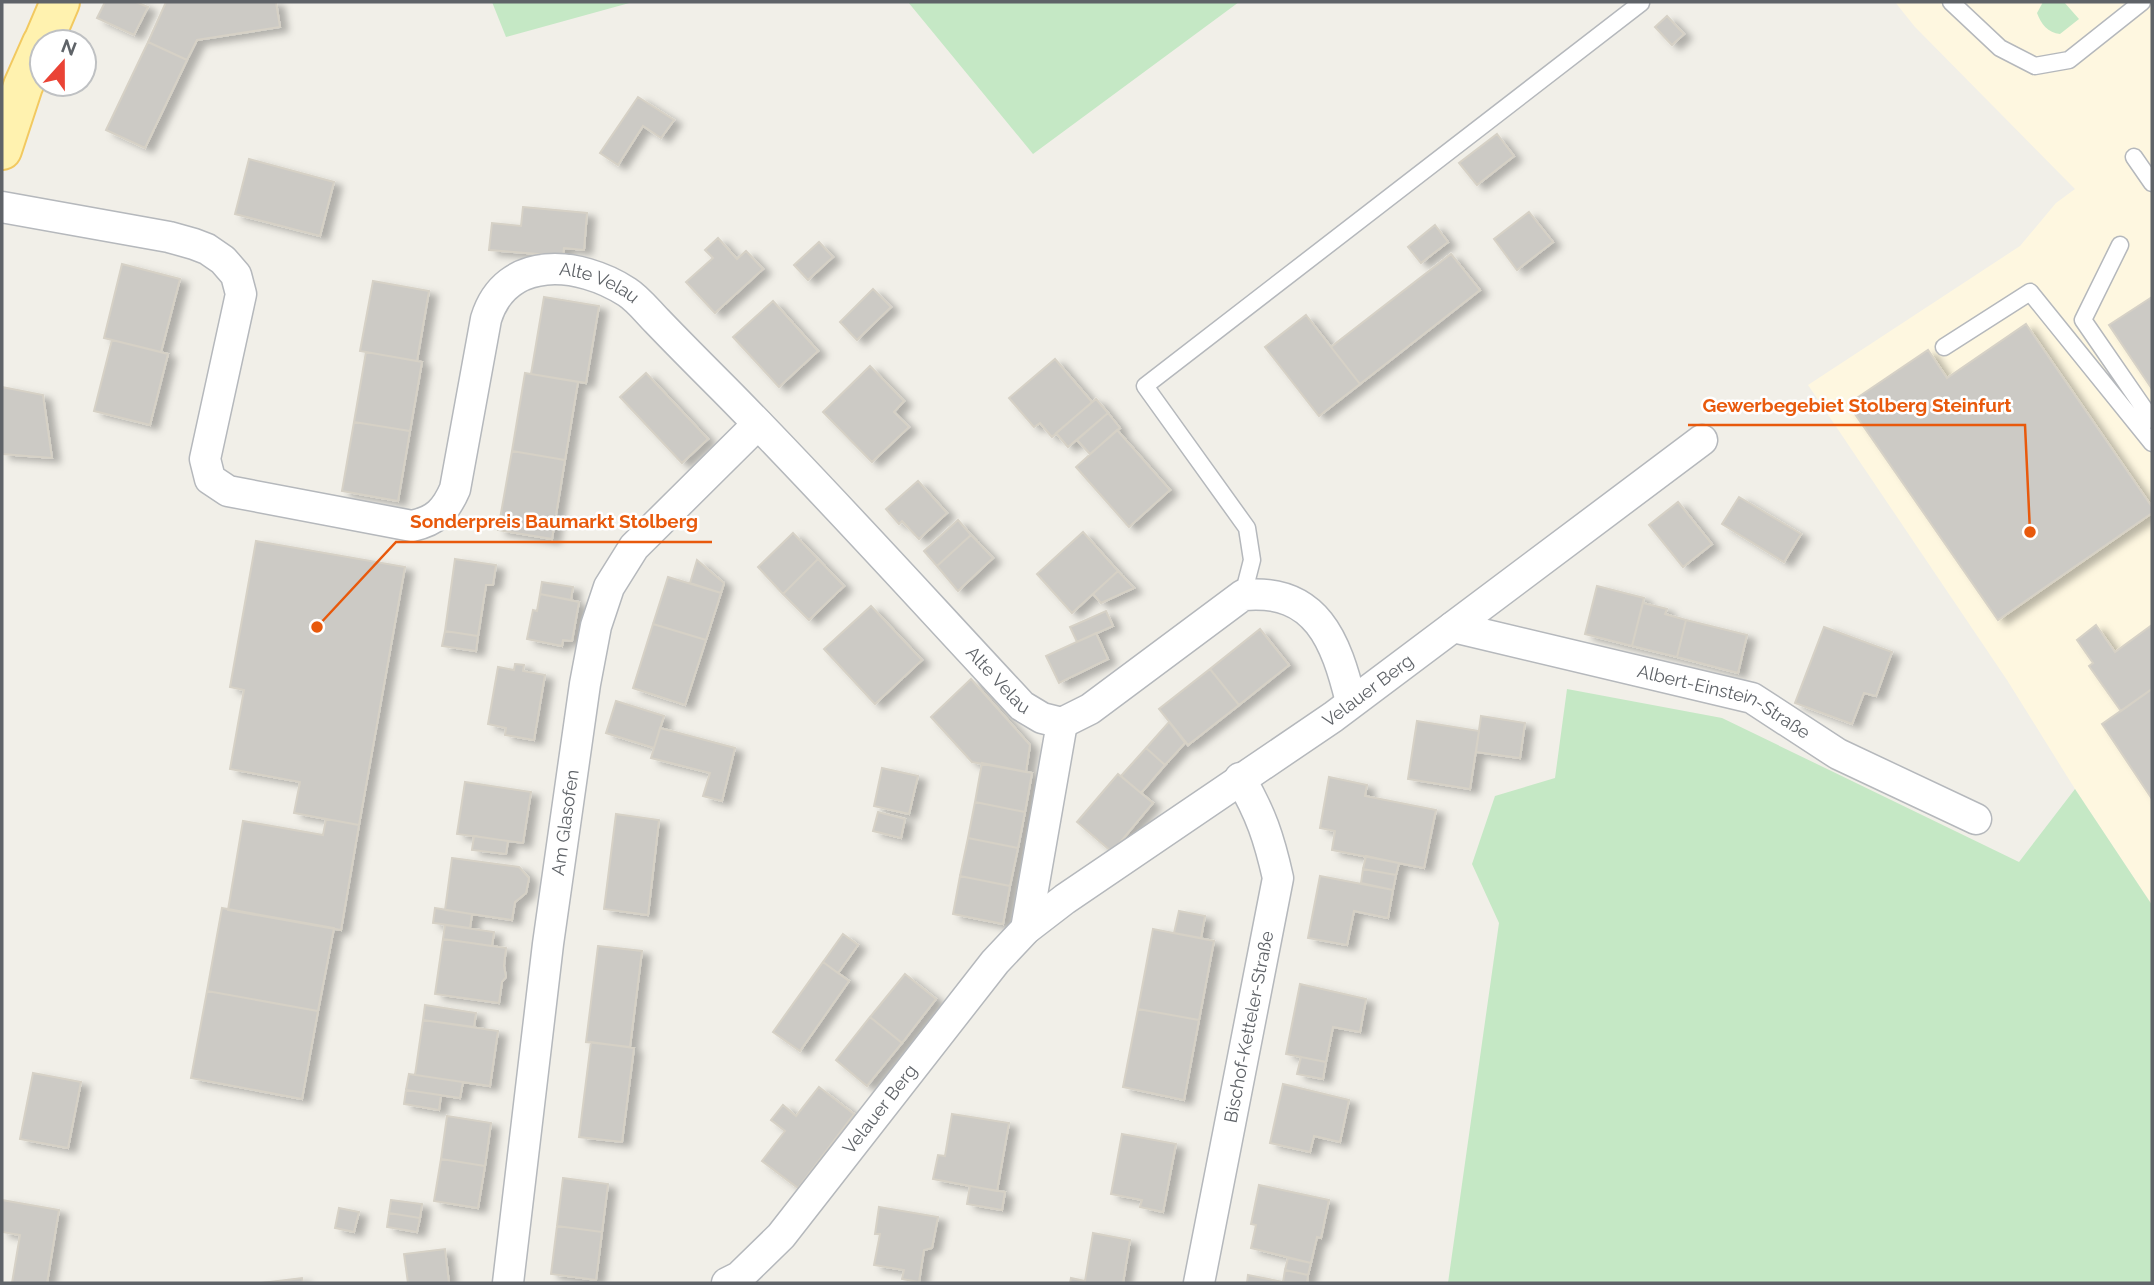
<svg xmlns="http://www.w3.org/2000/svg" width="2154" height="1285" viewBox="0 0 2154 1285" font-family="Raleway,sans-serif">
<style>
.commercial{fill:#fef7e0}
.green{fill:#c5e8c5}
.building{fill:#cccac5;stroke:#d6d1c6;stroke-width:2;filter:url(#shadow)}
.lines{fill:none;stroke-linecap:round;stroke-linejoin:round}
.service-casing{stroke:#b5b8bc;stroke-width:19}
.minor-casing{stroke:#b5b8bc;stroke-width:33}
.primary-casing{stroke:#f2c960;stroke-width:42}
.service{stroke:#fff;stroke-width:16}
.minor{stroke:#fff;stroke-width:30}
.primary{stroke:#fff2af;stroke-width:38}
.labels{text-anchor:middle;stroke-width:5;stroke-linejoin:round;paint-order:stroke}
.street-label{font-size:18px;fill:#5f6368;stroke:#fff}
.leader{fill:none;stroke:#e8590c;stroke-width:2.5}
.callout-dot{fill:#e8590c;stroke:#fff;stroke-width:2.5}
.callout-label{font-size:19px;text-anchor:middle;font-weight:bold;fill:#e8590c;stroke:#fff;stroke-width:5;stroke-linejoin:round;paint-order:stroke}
</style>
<defs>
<filter id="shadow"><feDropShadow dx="8" dy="4.5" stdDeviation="3.5" flood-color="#0004"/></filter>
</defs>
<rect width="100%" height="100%" fill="#f1efe8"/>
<path class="commercial" d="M1895 2H2152V905L2075 789 2007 680 1808 385 2020 246 2056 203 2075 189 1915 27Z"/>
<path class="green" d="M492 2H633L506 37Z
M908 2H1239L1033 154Z
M2043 2H2064L2079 19 2060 34C2048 33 2041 24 2037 13Z
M1567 689 1722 718 2019 862 2075 789 2152 905V1283H1448L1499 923 1472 864 1495 796 1555 778Z"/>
<path class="building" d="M105 2H136L148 7 134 35 97 18Z
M166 2H276L280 27 197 40 187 60 148 42Z
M1667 16 1684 34 1672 45 1655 27Z
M148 42 187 60 145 148 106 130Z
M638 97 674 120 661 138 643 126 618 165 600 153Z
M1497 134 1514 156 1477 185 1459 163Z
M249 159 334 182 320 236 235 214Z
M523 207 587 213 584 250 564 248 563 256 489 250 492 223 521 226Z
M1529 212 1553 242 1517 270 1494 239Z
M1435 225 1448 242 1421 263 1408 247Z
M718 238 737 259 746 251 763 269 715 313 686 282 713 258 705 250Z
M819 242 833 257 808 280 794 265Z
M1451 254 1480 290 1360 384 1331 347Z
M122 264 180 279 161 352 104 338Z
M373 281 429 291 417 361 360 351Z
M873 289 891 307 857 340 840 322Z
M544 297 599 306 586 383 531 374Z
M2152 297V389L2109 325Z
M773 301 818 351 779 387 733 337Z
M1306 315 1360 384 1319 416 1265 347Z
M2026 324 2152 507V513L1998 620 1848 404 1928 350 1947 378Z
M112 340 168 354 150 425 94 411Z
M366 352 422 362 410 431 354 422Z
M1055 359 1092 402 1052 437 1040 423 1034 427 1009 398Z
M870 366 904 401 894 412 909 427 872 462 823 412Z
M525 373 578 382 565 460 512 451Z
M646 373 708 439 682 463 620 397Z
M2 387 43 395 52 458 2 454Z
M1096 399 1108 413 1068 447 1056 433Z
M1108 413 1120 428 1090 454 1077 440Z
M354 422 410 431 398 501 342 491Z
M1117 430 1170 490 1129 527 1076 467Z
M512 451 565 460 552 539 498 530Z
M918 481 947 513 919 539 902 521 899 524 886 509Z
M1739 497 1801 534 1784 562 1722 524Z
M1678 502 1712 544 1683 567 1649 525Z
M958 520 971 535 937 566 924 551Z
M1083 532 1118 571 1072 613 1037 574Z
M793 533 818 559 783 594 758 567Z
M971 535 993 558 958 591 937 566Z
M256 541 405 567 359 825 294 813 300 782 230 769 244 690 230 687Z
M455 559 496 565 493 585H486L478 636 445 631Z
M818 559 844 586 809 620 783 594Z
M697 560 724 583 721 593 690 583Z
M1118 571 1134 588 1101 603 1093 594Z
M668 577 721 593 706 640 653 624Z
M542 582 573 587 571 600 540 594Z
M1597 586 1644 598 1632 646 1585 634Z
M540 594 579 602 572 641 563 640 562 646 527 639 533 610 537 611Z
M1643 603 1667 609 1665 614 1686 620 1677 657 1632 646Z
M871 606 922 660 875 704 824 649Z
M1106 611 1113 626 1077 642 1070 627Z
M1686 620 1747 635 1738 673 1677 657Z
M653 624 706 640 685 705 633 688Z
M2096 625 2115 652 2152 625V689L2121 711 2089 666 2093 663 2077 640Z
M1824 627 1892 652 1876 696 1864 693 1852 724 1795 703Z
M1260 629 1289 665 1239 705 1210 669Z
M445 631 478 636 476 651 442 646Z
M1096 633 1108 659 1059 683 1046 656Z
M515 664 524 665 523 671 545 675 534 740 505 735 506 728 488 724 498 667 514 670Z
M1210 669 1239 705 1188 745 1159 709Z
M971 679 1030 745 1026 772 972 762 931 717Z
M2152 689V799L2102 724Z
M616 701 664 716 654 748 606 733Z
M1481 716 1525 723 1520 758 1476 752Z
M1417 721 1479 731 1470 789 1408 779Z
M1169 722 1185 743 1165 765 1146 748Z
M660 728 735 748 722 801 703 796 710 773 651 758Z
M1146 748 1165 765 1141 793 1121 776Z
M982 763 1032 773 1025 812 975 802Z
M882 768 918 776 909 814 874 806Z
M1118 774 1153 803 1112 852 1077 822Z
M1329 777 1367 785 1365 796 1436 810 1424 868 1332 850 1335 831 1320 828Z
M465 782 531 792 523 843 457 834Z
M975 802 1025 812 1018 848 968 838Z
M878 812 905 819 901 838 873 831Z
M616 814 659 820 648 915 604 909Z
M326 819 359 825 341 930 228 910 243 821 323 835Z
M474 836 508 841 506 854 472 850Z
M968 838 1018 848 1010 886 960 876Z
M1366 856 1399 863 1396 875 1363 869Z
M452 858 519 867 529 878 526 893 515 902 512 920 445 910Z
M1363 869 1396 875 1393 890 1361 883Z
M960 876 1010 886 1003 924 953 914Z
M1320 876 1393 890 1388 918 1354 911 1347 945 1308 938Z
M222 908 334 928 318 1011 207 991Z
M435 908 472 914 470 928 433 923Z
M1179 911 1205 916 1201 938 1174 933Z
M445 925 494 932 492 946 443 939Z
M1153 929 1214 941 1199 1020 1138 1009Z
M843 934 858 945 838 973 823 962Z
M443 939 506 948 504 966 506 977 502 982 499 1003 435 994Z
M598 946 642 951 630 1047 586 1042Z
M823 962 849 981 800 1051 773 1032Z
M905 974 936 999 902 1043 870 1017Z
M1300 984 1366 999 1360 1032 1333 1027 1326 1062 1286 1054Z
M207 991 318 1011 302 1099 191 1078Z
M425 1005 476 1013 474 1027 423 1020Z
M1138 1009 1199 1020 1184 1100 1123 1087Z
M870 1017 902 1043 867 1086 836 1060Z
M423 1020 498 1031 490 1086 415 1075Z
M591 1042 634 1048 622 1142 579 1137Z
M1301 1057 1326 1062 1323 1079 1297 1074Z
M33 1073 81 1082 68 1148 20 1139Z
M409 1074 463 1082 460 1098 406 1090Z
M1283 1084 1349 1100 1340 1142 1314 1136 1310 1152 1270 1143Z
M819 1087 854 1114 798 1188 762 1161 785 1131 771 1120 783 1105 796 1116Z
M406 1090 441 1095 439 1110 404 1104Z
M952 1114 1009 1123 997 1191 933 1179 938 1155 945 1156Z
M447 1116 491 1123 485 1166 441 1159Z
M1122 1134 1176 1144 1163 1212 1140 1207 1142 1200 1111 1194Z
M441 1159 485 1166 478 1208 434 1201Z
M563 1178 608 1184 602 1232 557 1226Z
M1259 1185 1329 1200 1321 1238 1317 1237 1311 1263 1251 1248 1256 1225 1251 1224Z
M970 1186 1005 1192 1002 1210 967 1204Z
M2 1200 59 1210 47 1283H12L20 1235 2 1232Z
M391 1200 422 1204 420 1218 389 1213Z
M879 1207 938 1217 932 1248 924 1250 919 1282 902 1279 904 1270 874 1265 880 1234H875Z
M339 1208 359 1212 354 1232 335 1228Z
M389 1213 420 1218 417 1232 387 1227Z
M557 1226 602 1232 596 1280 551 1274Z
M1093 1233 1130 1240 1123 1283H1070L1071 1278 1085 1281Z
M445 1249 449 1283H408L404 1254Z
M1288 1258 1311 1263 1308 1275 1285 1270Z
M1285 1270 1308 1275 1307 1283 1283 1282Z
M1248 1275 1288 1283H1247Z
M302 1278 303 1283H261Z"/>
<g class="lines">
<g class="service-casing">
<path id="service" d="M1951 2 2000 48 2035 66 2069 60 2142 2
M2134 157 2152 183
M2120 245 2083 320 2152 420
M1944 347 2030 292 2152 443
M1243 595 1252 560 1247 528 1145 386 1641 3"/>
</g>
<g class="minor-casing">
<g id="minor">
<path id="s1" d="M2 207 169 237 194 244 207 249 223 260 236 275 241 294 205 459 210 479 228 491 412 526C436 521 446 510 455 489L486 319C506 254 579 261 627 292 638 299 648 312 657 321 679 344 702 367 724 389 826 492 923 600 1022 706L1042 718 1062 723 1090 709 1243 595C1317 588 1336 641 1351 702"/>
<path id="s2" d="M1453 627 1752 698 1838 754 1976 819"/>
<path d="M1026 929 1062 723"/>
<path id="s3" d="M508 1283 548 944 585 684 596 626 609 587 634 547 758 424"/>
<path id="s4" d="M727 1283 739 1277 781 1236 995 962 1026 929 1065 899 1333 717 1702 440"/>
<path id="s5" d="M1199 1283 1278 878C1269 838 1261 814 1240 778"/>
</g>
</g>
<g class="primary-casing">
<path id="primary" d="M43 42 60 2
M2 150 23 86 42 43"/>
</g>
<use href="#service" class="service"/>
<use href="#minor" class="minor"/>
<use href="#primary" class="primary"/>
</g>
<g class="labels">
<g class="street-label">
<text dy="6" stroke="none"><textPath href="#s1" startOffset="1038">Alte Velau</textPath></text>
<text dy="6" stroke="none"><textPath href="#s1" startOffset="1605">Alte Velau</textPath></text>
<text dy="6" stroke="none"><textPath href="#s4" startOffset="882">Velauer Berg</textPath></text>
<text dy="6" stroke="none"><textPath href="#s2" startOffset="282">Albert-Einstein-Straße</textPath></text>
<text dy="6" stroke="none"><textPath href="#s3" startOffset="464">Am Glasofen</textPath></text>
<text dy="6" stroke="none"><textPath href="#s5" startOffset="261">Bischof-Ketteler-Straße</textPath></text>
<text dy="6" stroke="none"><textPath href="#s4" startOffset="233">Velauer Berg</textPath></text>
</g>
</g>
<path class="leader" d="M2030 532L2025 425H1688M317 627L396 542H712"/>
<g class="callout-dot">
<circle cx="2030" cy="532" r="7"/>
<circle cx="317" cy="627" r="7"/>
</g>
<g class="callout-label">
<text x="1857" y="412">Gewerbegebiet Stolberg Steinfurt</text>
<text x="554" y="528">Sonderpreis Baumarkt Stolberg</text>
</g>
<rect width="2154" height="1285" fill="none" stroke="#5f6368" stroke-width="7"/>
<g transform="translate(63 63) rotate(21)"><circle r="33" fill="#ffffff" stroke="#bfc1c3" stroke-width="2"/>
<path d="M0-5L12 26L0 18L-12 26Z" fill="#ea4335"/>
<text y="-10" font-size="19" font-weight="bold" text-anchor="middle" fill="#5f6368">N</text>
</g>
</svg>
